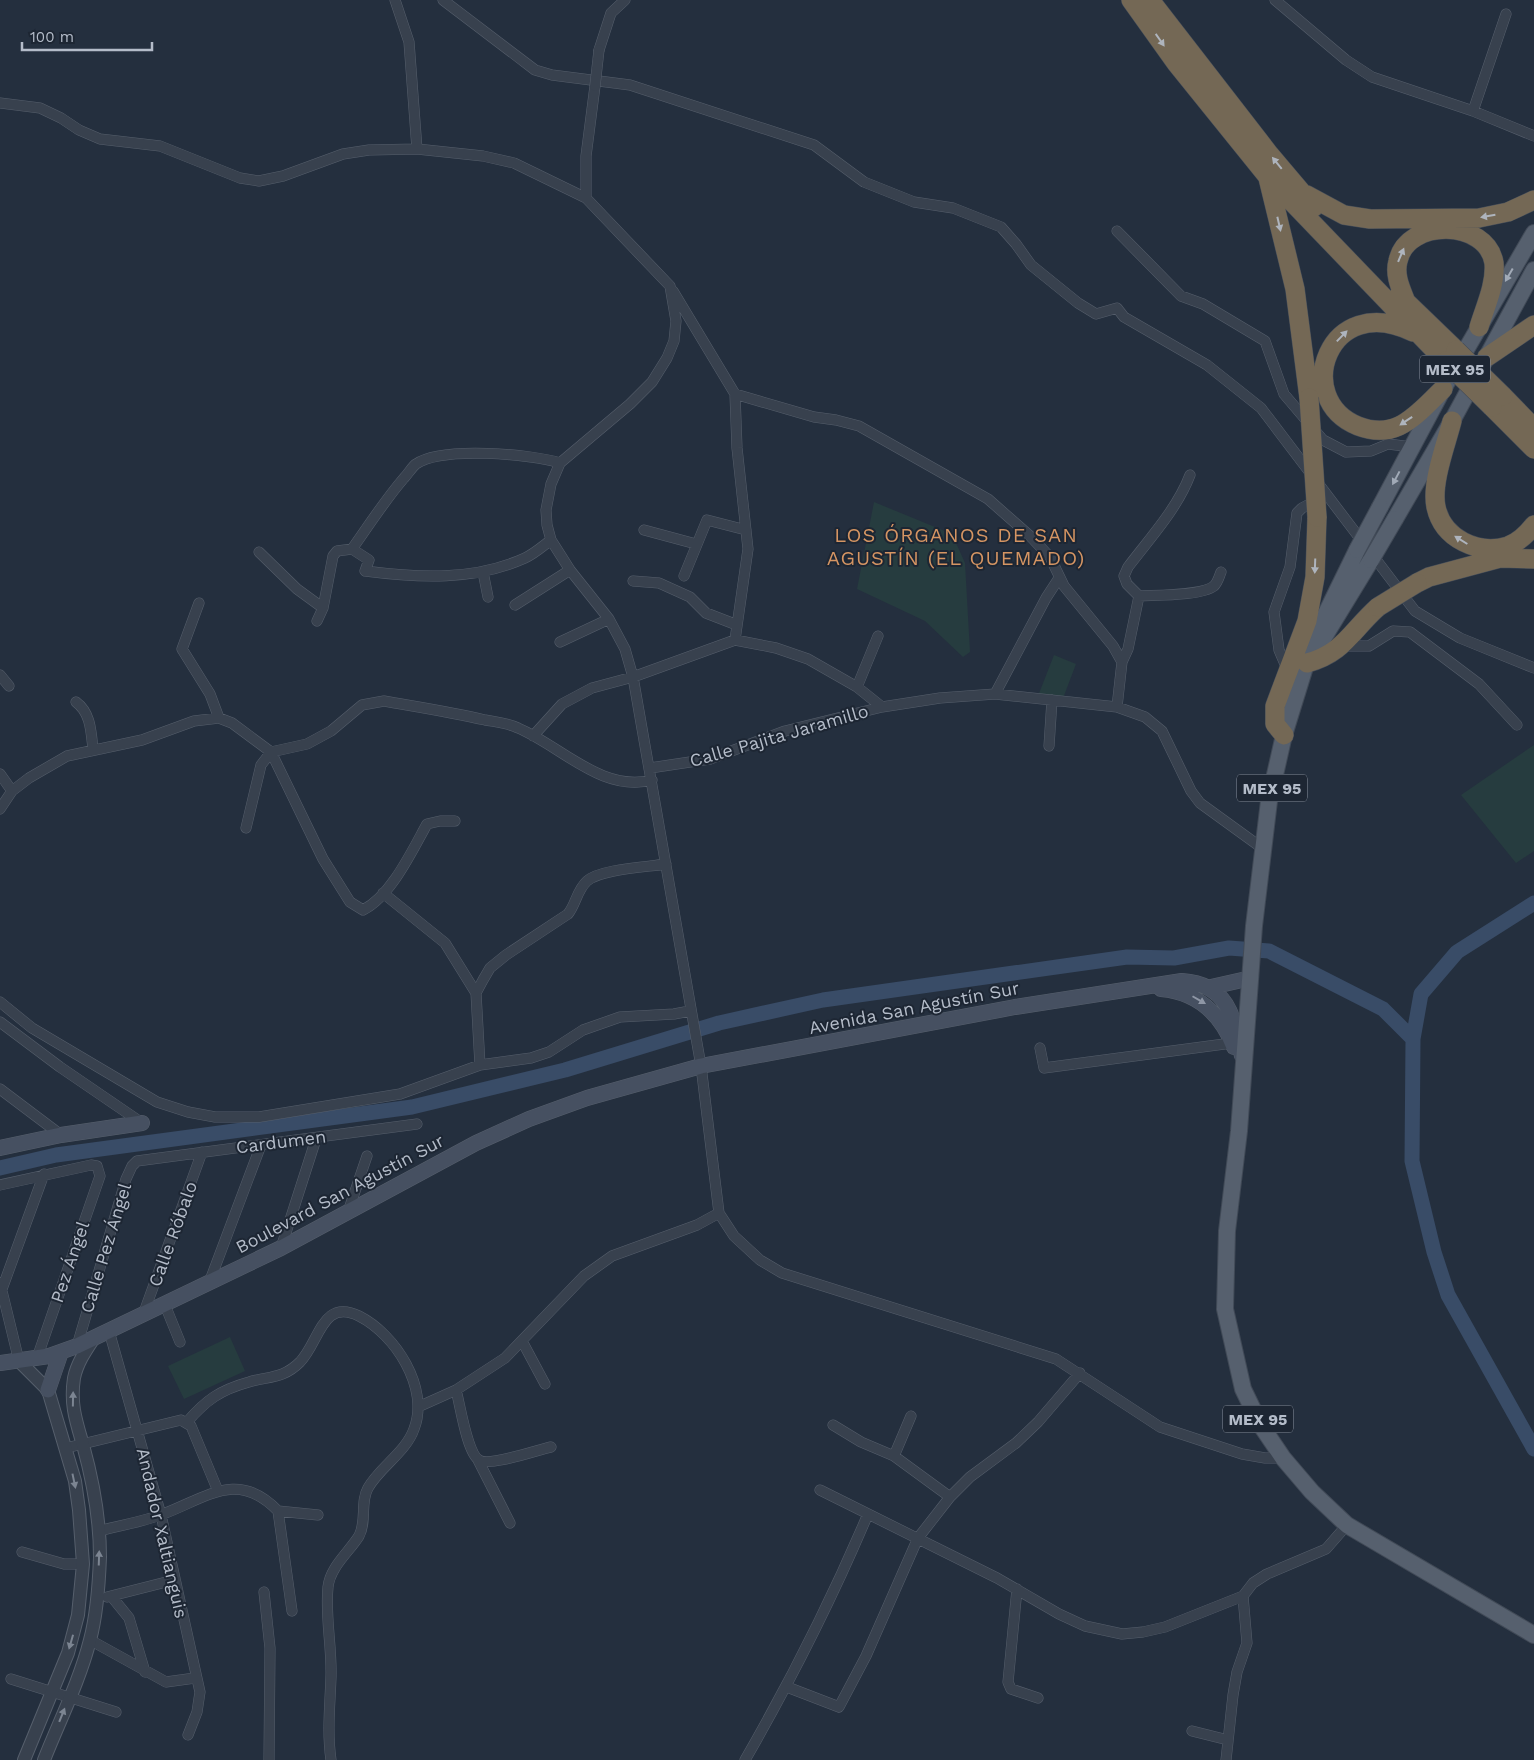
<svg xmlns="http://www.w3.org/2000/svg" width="1534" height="1760" viewBox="0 0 1534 1760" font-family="'Work Sans',sans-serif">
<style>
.green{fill:#263c3f}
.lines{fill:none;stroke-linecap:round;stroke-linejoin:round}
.river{stroke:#394c67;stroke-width:15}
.minor-casing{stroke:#565f6c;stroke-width:11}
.tertiary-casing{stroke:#565f6c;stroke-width:14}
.secondary-casing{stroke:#565f6c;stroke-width:16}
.primary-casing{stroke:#414a57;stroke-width:18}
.motorway-casing{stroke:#434c59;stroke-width:20}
.minor{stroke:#38414e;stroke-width:10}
.tertiary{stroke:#38414e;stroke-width:12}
.secondary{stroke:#465061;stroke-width:15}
.primary{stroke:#56606e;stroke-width:16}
.motorway{stroke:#746855;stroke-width:19}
.minor-bridge-casing{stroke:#565f6c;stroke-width:11;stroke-linecap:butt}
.primary-bridge-casing{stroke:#414a57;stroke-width:18;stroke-linecap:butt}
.motorway-bridge-casing{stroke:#434c59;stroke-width:20;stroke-linecap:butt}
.minor-bridge{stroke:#38414e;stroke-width:10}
.primary-bridge{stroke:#56606e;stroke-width:16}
.motorway-bridge{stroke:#746855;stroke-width:19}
.oneway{fill:#aeb4bd}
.oneway2{fill:#a1aab7}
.oneway3{fill:#8e96a5}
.oneway4{fill:#7c8592}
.labels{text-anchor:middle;stroke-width:4;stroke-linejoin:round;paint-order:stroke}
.shield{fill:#1d2633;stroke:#878f9c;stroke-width:1}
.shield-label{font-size:16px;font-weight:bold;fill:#b4bcc9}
.street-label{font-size:18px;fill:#b4bcc9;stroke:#1d2633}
.quarter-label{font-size:20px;letter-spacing:1px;fill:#d59563;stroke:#1d2633}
</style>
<rect width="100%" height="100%" fill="#242f3e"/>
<path class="green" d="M874 502 952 534 965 563 970 652 963 657 925 621 857 589Z
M1054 655 1076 664 1062 701 1038 696Z
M1534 745V851L1516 863 1461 795Z
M230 1337 245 1371 184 1399 168 1366Z"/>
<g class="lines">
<path class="river" d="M1534 903 1457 952 1421 994 1413 1039 1412 1161 1434 1252 1448 1295 1534 1449
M0 1168 56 1155 412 1107 565 1070 719 1023 823 1000 1127 957 1174 958 1229 948 1269 951 1383 1009 1413 1039"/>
<g class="minor-casing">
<path id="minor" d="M395 0 409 42 417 149
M443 0 535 70 552 75 630 85 814 145 864 182 914 202 953 208 1001 227 1016 244 1031 265 1078 303 1096 314 1117 308 1124 317 1207 365 1261 408 1415 611 1460 638 1534 668
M1275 0 1346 60 1372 77 1473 111 1534 136
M599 50 611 13 625 0
M0 103 40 108 61 118 79 130 100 139 160 146 240 178 259 181 283 176 343 154 369 150 417 149 483 156 514 163 586 198 670 286 676 321 674 341 667 358 652 382 630 404 560 463 551 484 546 510 547 525 551 540 570 570 609 619 625 649 633 677 701 1066 719 1213 734 1236 760 1260 782 1273 1056 1359 1160 1427 1242 1454 1265 1458H1283
M1473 111 1506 14
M586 198V156L595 86
M1117 231 1181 296 1203 304 1265 341 1284 394 1323 440 1346 452 1371 451 1388 444 1412 447
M673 291 735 394 814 417 836 420 859 426 988 499 1030 536 1050 557 1064 586 1113 646 1122 662
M735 394 737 448 748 549 735 640
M1190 475C1177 509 1150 538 1128 567L1124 576 1127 584 1139 596C1156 595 1201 596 1214 586 1218 582 1219 577 1221 572
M644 530 696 544
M352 549C369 525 385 500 404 478 408 474 412 467 416 464 442 446 531 454 560 463
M259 552 297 589 323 608
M483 572 488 597
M684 576 707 520 746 530
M633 581 659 583 690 597 706 613 737 625
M199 603 182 649 210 694 219 718
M515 605 570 570
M317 621 323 608 333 556 337 551 352 549 369 560 365 571C419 578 474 581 525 558 534 554 543 546 551 540
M560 642 609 619
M1343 646H1369L1393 631 1410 632 1479 684 1517 725
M1288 671 1279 650 1274 612 1290 567 1297 513 1302 508 1319 499
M0 675 9 686
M857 687 878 636
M995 694 1046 598 1059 578
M76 702C91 713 91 732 93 749
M1117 707 1122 662 1128 649 1139 596
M533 736 562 704 592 688 633 677 735 640 776 648 808 659 857 687 882 707
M1049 746 1052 700
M650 768 710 759 785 731 882 707 940 698 995 694 1117 707 1145 717 1162 731 1191 791 1200 803 1262 848
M0 774 12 791
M0 809 12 791 29 778 67 756 142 740 194 721 219 718 232 723 271 752 323 859 350 902 363 910C391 896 412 851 427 824L440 821H455
M246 828 261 765 271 752 307 744 331 731 362 705 384 701C418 707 451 712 485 720 496 722 508 723 518 728 561 746 602 793 652 780
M383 893 445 943 476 993
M0 1002 32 1028 157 1102 188 1112 215 1117H259L400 1094 480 1065 531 1058 549 1052 583 1030 620 1017 674 1014 690 1011
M0 1022 60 1067 142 1123
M1040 1048 1044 1068 1232 1043
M480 1065 476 993 483 980 490 968 506 955 568 914C576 904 577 890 587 881 600 869 648 867 666 864
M0 1089 61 1135
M0 1185 91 1165 97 1166 100 1176 37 1358
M348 1212 367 1156
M281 1248 316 1139
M0 1283 19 1361
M209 1283 261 1145
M2 1289 44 1174
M165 1305 180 1342
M143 1315 202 1152
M109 1331 161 1515 200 1692 197 1712 188 1735
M522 1341 545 1384
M77 1346 126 1179 132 1166 137 1161 417 1124
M456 1390C460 1404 467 1453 479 1460 489 1467 537 1450 551 1447
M418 1407 456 1390 505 1358 584 1276 612 1256 697 1225 719 1213
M187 1422C206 1400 220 1390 249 1382 269 1376 283 1379 300 1362 320 1341 322 1298 359 1316 395 1334 430 1388 414 1429 406 1452 380 1467 368 1488 360 1502 367 1521 359 1536 349 1552 330 1567 328 1587 325 1616 332 1647 331 1677 330 1705 327 1732 331 1760
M833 1425 861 1442 894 1456 950 1497
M66 1448 181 1420 191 1426 218 1491
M894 1456 911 1416
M478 1460 510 1523
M820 1490 997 1578 1059 1614 1085 1626 1122 1634 1143 1632 1165 1627 1243 1596 1253 1583 1267 1574 1326 1549 1347 1525
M278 1511 318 1515
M99 1531C120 1525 143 1522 163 1514 206 1498 238 1469 278 1511L292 1611
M22 1552 64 1564H83
M1017 1589 1008 1682 1011 1689 1038 1698
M264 1592 270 1648 269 1760
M107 1597 174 1580
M112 1597 129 1618 145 1672
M90 1640 166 1682 195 1678
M11 1679 116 1712
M787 1687 839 1707 866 1656 918 1538 950 1497 970 1477 1016 1443 1038 1422 1080 1373
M1192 1731 1228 1740
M745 1760C791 1680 832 1599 868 1514
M1226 1760 1233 1695 1237 1672 1247 1643 1243 1596"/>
</g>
<g class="tertiary-casing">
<path id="tertiary" d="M19 1361 48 1390 75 1481 79 1510 83 1564 78 1615 68 1653 24 1760
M44 1760C59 1722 80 1680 90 1640 97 1614 99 1584 100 1557 100 1519 93 1481 83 1445 76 1421 70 1404 74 1378 77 1363 86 1350 94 1338"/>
</g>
<g class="secondary-casing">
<path id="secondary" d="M1211 987 1251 978
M1161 989C1197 992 1221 1014 1234 1047
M0 1148 61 1135 142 1123
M0 1363 49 1356 77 1346 281 1248 476 1143 529 1119 587 1098 701 1066 1015 1007 1182 981C1228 984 1234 1017 1242 1056
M48 1390 61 1352"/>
</g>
<g class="primary-casing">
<path id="primary" d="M1380 507 1443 389 1534 233
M1395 519 1452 421 1534 270
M1357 550 1314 638 1284 735 1269 801 1254 926 1239 1131 1227 1231 1225 1309 1243 1389 1260 1424 1283 1458 1312 1492 1347 1525 1534 1635
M1321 642 1371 560"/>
</g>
<g class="motorway-casing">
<path id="motorway" d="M1131 0 1176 63 1268 177 1445 361
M1150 0 1270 155 1314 207
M1268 178 1295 289 1309 398
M1307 195 1344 215 1370 219 1479 218 1508 212 1534 200
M1399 295 1456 350
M1406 302C1401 289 1394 275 1398 261 1407 218 1487 219 1494 263 1496 284 1485 307 1479 327
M1413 332C1328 290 1291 399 1358 426 1371 431 1386 432 1399 426 1416 418 1430 401 1443 389
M1487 357 1534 325
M1503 396 1534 428
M1492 407 1534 449
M1452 421C1446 445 1431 483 1436 507 1443 539 1478 555 1508 546 1519 542 1527 534 1534 525
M1417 583 1429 577 1500 558 1534 559
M1307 663C1344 653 1351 631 1378 607
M1284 735 1275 724V706L1307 621 1315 577 1317 517"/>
</g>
<use href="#minor" class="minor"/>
<use href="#tertiary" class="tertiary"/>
<use href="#secondary" class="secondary"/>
<use href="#primary" class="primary"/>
<use href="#motorway" class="motorway"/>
<g class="minor-bridge-casing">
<path id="minor-bridge" d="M595 86 599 50"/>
</g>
<g class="primary-bridge-casing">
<path id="primary-bridge" d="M1357 550 1380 507
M1371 560 1395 519"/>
</g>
<g class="motorway-bridge-casing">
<path id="motorway-bridge" d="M1456 350 1503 396
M1445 361 1492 407
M1309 398 1317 517
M1378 607 1417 583"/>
</g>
<use href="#minor-bridge" class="minor-bridge"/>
<use href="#primary-bridge" class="primary-bridge"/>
<use href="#motorway-bridge" class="motorway-bridge"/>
</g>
<defs><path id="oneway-solid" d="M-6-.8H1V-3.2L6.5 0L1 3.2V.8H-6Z" transform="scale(1.25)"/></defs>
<g class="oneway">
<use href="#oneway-solid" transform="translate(1160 40) rotate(55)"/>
<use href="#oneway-solid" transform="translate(1277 163) rotate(-129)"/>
<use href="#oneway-solid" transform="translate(1488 216) rotate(170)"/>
<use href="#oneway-solid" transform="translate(1279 224) rotate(77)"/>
<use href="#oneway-solid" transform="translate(1401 255) rotate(-67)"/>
<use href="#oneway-solid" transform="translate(1342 336) rotate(-46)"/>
<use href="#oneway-solid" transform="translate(1406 421) rotate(146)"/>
<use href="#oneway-solid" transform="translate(1461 540) rotate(-148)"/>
<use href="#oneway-solid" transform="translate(1315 566) rotate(92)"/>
</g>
<g class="oneway2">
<use href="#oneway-solid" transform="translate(1509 275) rotate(120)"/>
<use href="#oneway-solid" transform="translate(1396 478) rotate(118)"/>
</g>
<use class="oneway3" href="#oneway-solid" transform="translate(1199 1000) rotate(30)"/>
<g class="oneway4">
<use href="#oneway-solid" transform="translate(73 1399) rotate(-89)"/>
<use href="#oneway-solid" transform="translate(74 1481) rotate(78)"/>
<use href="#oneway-solid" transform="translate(99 1558) rotate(-88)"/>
<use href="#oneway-solid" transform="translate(71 1642) rotate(106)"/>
<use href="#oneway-solid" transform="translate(62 1715) rotate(-68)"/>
</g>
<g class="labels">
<g class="shield">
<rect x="1420" y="355.5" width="70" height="27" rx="4"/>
<rect x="1237" y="774.5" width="70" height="27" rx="4"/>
<rect x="1223" y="1405.5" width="70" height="27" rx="4"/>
</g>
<g class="shield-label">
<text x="1455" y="375">MEX 95</text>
<text x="1272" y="794">MEX 95</text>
<text x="1258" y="1425">MEX 95</text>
</g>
<g class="street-label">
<text transform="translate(779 736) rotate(-16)" y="6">Calle Pajita Jaramillo</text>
<text transform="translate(914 1008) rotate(-11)" y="6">Avenida San Agustín Sur</text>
<text transform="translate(281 1142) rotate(-7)" y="6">Cardumen</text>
<text transform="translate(340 1194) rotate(-28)" y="6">Boulevard San Agustín Sur</text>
<text transform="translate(173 1234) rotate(-70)" y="6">Calle Róbalo</text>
<text transform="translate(106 1248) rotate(-73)" y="6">Calle Pez Ángel</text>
<text transform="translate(70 1262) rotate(-71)" y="6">Pez Ángel</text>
<text transform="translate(162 1533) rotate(77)" y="6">Andador Xaltianguis</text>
</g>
<g class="quarter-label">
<text x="956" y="542">LOS ÓRGANOS DE SAN<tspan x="956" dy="23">AGUSTÍN (EL QUEMADO)</tspan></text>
</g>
</g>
<path d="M22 42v8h130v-8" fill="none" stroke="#b4bcc9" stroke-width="2.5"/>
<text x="30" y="42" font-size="15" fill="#b4bcc9" stroke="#1d2633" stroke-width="4" paint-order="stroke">100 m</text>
</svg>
